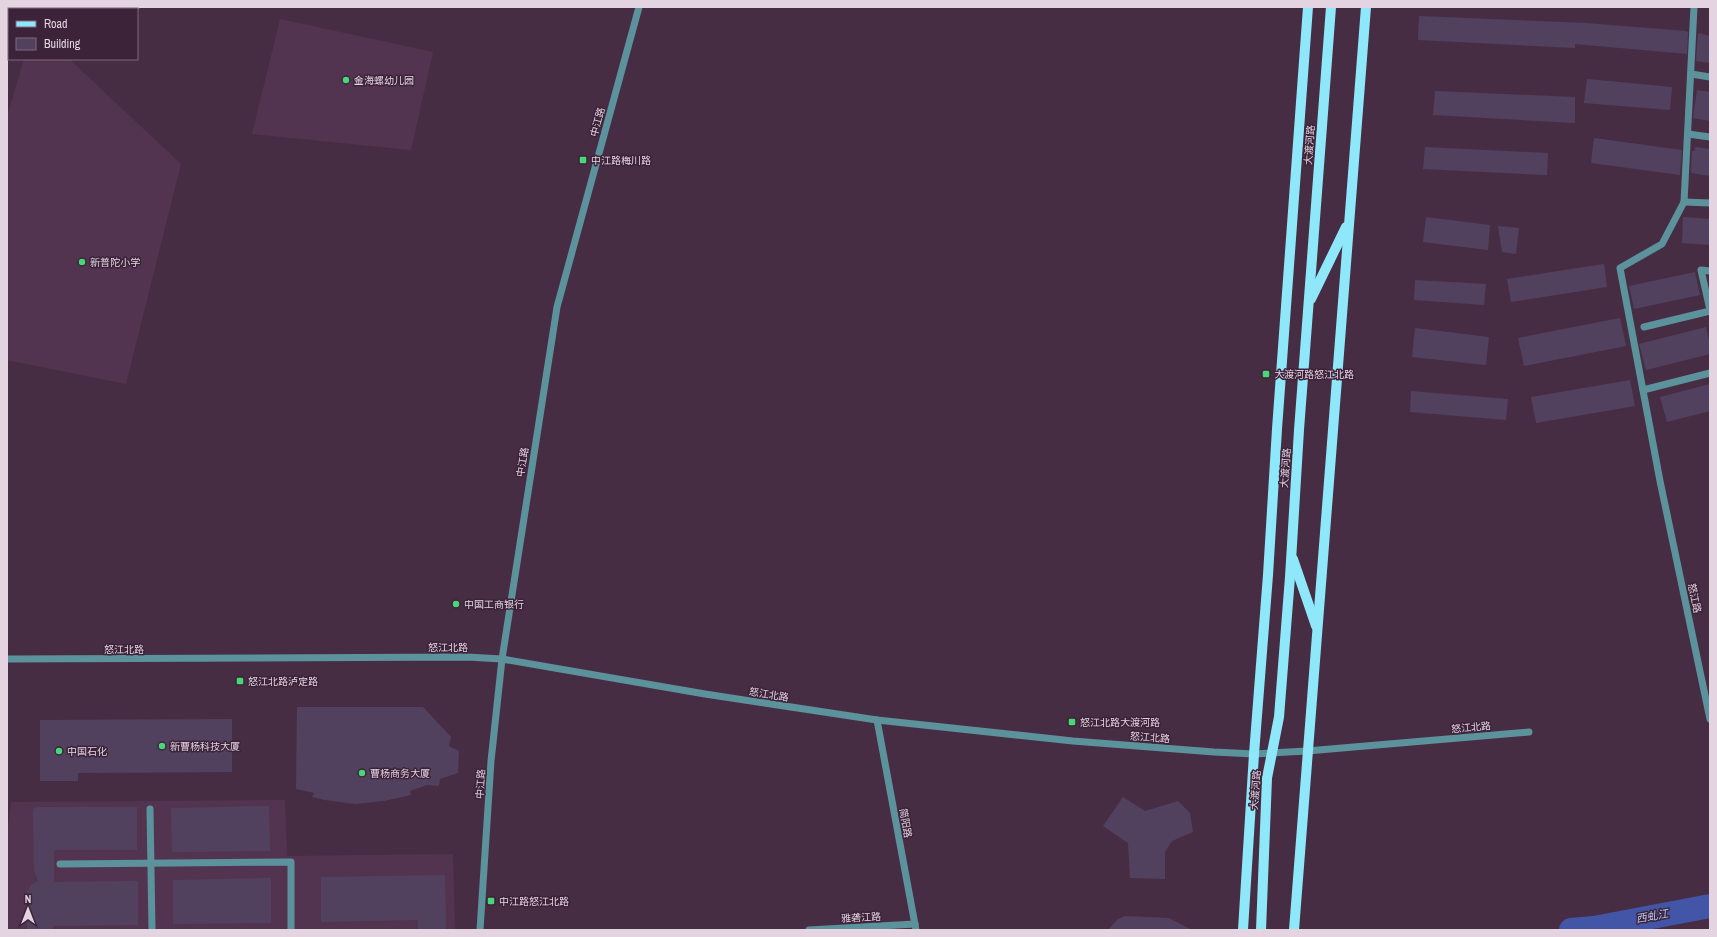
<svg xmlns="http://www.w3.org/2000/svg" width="1717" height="937" viewBox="0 0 1717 937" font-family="'Archivo Narrow','Noto Sans SC',sans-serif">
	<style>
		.built { fill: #533450 }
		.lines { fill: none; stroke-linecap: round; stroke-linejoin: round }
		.river { stroke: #4255a6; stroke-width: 24 }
		.building { fill: #52415e }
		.minor { stroke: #5c929c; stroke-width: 7 }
		.major { stroke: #8ee8f9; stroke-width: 10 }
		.poi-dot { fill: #48d778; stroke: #3c2339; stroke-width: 1.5 }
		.labels { text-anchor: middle; stroke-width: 3; stroke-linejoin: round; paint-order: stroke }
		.poi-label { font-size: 10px; fill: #e4d4e2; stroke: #3c2339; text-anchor: start }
		.street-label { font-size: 10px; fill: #e4d4e2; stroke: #3c2339 }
		.water-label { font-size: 11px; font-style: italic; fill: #b8c7f3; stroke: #3c2339 }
	</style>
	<rect width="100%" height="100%" fill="#472d44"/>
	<g class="built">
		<path d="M 280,19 L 433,52 L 411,150 L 252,134 Z"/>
		<path d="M 24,59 L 69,59 L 181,164 L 126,384 L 7,360 L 7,117 Z"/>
		<path d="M 285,800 L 287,856 L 453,854 L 455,930 L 7,930 L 7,835 L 11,802 Z"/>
	</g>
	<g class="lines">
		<path class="river" d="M 1571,930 L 1594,928 L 1710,906"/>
	</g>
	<g class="building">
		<path d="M 1419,16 L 1586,23 L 1686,31 L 1688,32 L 1687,54 L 1575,44 L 1575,48 L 1418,40 Z"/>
		<path d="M 1698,33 L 1710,36 L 1710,63 L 1696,61 Z"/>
		<path d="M 1587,79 L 1672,87 L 1670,110 L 1584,103 Z"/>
		<path d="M 1697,90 L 1710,92 L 1710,121 L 1693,118 Z"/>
		<path d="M 1435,91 L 1575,97 L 1575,123 L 1433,115 Z"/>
		<path d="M 1594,138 L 1682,150 L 1680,175 L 1591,163 Z"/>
		<path d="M 1425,147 L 1548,153 L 1547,175 L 1423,169 Z"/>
		<path d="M 1695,147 L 1710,149 L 1710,176 L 1691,173 L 1692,151 L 1695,151 Z"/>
		<path d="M 1426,217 L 1490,225 L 1488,250 L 1423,242 Z"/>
		<path d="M 1683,217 L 1710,219 L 1710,245 L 1682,243 Z"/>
		<path d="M 1498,226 L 1519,228 L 1516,254 L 1502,252 Z"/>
		<path d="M 1604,264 L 1607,287 L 1511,302 L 1507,279 Z"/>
		<path d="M 1695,272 L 1700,295 L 1634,309 L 1629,286 Z"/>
		<path d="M 1415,280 L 1486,284 L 1484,305 L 1414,300 Z"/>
		<path d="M 1620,318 L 1626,346 L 1524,366 L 1518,338 Z"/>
		<path d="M 1706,327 L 1710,344 L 1710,354 L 1646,370 L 1639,344 Z"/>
		<path d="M 1415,328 L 1489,337 L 1486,365 L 1412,357 Z"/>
		<path d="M 1630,380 L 1635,406 L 1536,423 L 1531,397 Z"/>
		<path d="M 1710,384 L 1710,411 L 1667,422 L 1660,397 Z"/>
		<path d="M 1411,391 L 1508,399 L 1506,420 L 1410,412 Z"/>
		<path d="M 297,707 L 423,707 L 451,737 L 449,746 L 459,751 L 458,773 L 440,779 L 439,786 L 427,785 L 410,791 L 411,795 L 384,801 L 355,804 L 325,800 L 312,797 L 314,793 L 296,789 Z"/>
		<path d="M 232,719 L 232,772 L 78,773 L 78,781 L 40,781 L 40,720 Z"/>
		<path d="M 1123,797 L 1145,811 L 1178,801 L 1190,813 L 1193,832 L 1172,841 L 1165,852 L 1165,879 L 1130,878 L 1128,843 L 1103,826 Z"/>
		<path d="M 269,806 L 270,851 L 172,852 L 171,808 Z"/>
		<path d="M 39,807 L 137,807 L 137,850 L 54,850 L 54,882 L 138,881 L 138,925 L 53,926 L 53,930 L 27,930 L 27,892 L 31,885 L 38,881 L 34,870 L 33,812 L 34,808 Z"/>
		<path d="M 445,875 L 446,930 L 418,930 L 418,920 L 321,922 L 321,877 Z"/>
		<path d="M 271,878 L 271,923 L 173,924 L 173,880 Z"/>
		<path d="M 1125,916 L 1169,918 L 1192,930 L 1108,930 L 1118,919 Z"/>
	</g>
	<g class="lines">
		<g class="minor">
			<path d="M 1694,7 L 1684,202 L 1662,244 L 1620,268 L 1660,481 L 1710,719"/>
			<path d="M 126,9 L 136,7"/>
			<path d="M 1691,74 L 1710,77"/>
			<path d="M 1688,134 L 1710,137"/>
			<path d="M 1684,202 L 1710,203"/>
			<path d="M 1710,271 L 1701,270 L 1710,310"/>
			<path d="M 1644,327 L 1710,311"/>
			<path d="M 1643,390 L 1710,373"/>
			<path d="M 7,659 L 467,657 L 502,659 L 705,694 L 877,720 L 1073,741 L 1214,752 L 1254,754 L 1307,751 L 1529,732"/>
			<path d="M 877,720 L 916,930"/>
			<path d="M 150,809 L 152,930"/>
			<path d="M 60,864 L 291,862 L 291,930"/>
			<path d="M 480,930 L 491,761 L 502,659 L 557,307 L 639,7"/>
			<path d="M 809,930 L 915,924"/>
		</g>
		<g class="major">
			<path d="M 1311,299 L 1346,227"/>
			<path d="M 1293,559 L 1316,626"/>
			<path d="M 1243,930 L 1254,754 L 1268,575 L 1277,429 L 1308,7"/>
			<path d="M 1261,930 L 1267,778 L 1279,717 L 1290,577 L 1299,430 L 1331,7"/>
			<path d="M 1294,930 L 1366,7"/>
		</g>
	</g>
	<g class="poi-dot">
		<circle cx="346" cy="80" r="4"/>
		<rect x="579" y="156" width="8" height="8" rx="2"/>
		<circle cx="82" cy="262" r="4"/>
		<rect x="1262" y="370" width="8" height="8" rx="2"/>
		<circle cx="456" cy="604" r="4"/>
		<rect x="236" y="677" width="8" height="8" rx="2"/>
		<rect x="1068" y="718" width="8" height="8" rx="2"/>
		<circle cx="162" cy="746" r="4"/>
		<circle cx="59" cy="751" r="4"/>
		<circle cx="362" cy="773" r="4"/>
		<rect x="487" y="897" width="8" height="8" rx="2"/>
	</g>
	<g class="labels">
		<g class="poi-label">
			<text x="354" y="84">金海螺幼儿园</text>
			<text x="591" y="164">中江路梅川路</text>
			<text x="90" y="266">新普陀小学</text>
			<text x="1274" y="378">大渡河路怒江北路</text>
			<text x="464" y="608">中国工商银行</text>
			<text x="248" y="685">怒江北路泸定路</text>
			<text x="1080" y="726">怒江北路大渡河路</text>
			<text x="170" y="750">新曹杨科技大厦</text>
			<text x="67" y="755">中国石化</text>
			<text x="370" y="777">曹杨商务大厦</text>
			<text x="499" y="905">中江路怒江北路</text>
		</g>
		<g class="street-label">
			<text transform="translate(597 122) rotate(-75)" y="4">中江路</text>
			<text transform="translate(1309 145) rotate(-86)" y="4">大渡河路</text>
			<text transform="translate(522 462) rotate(-81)" y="4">中江路</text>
			<text transform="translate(1285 468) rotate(-86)" y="4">大渡河路</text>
			<text transform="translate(1695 598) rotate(78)" y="4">怒江路</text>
			<text x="448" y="651">怒江北路</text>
			<text x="124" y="653">怒江北路</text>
			<text transform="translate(769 694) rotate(9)" y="4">怒江北路</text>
			<text transform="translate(1471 727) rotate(-5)" y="4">怒江北路</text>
			<text transform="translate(1150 737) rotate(4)" y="4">怒江北路</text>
			<text transform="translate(480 784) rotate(-86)" y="4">中江路</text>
			<text transform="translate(1255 790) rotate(-86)" y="4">大渡河路</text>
			<text transform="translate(906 823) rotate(80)" y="4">简阳路</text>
			<text transform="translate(861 917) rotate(-3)" y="4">雅砻江路</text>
		</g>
		<g class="water-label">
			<text transform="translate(1652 916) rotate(-10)" y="4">西虬江</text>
		</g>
	</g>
	<rect width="1717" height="937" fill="none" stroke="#e4d4e2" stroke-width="16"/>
	<rect x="8" y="8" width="130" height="52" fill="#3c2339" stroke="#7f6a7d"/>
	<rect x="16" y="21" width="20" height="6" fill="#8ee8f9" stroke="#7f6a7d"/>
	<text x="44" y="28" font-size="12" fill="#e4d4e2">Road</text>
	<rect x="16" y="38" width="20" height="12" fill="#52415e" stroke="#7f6a7d"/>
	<text x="44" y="48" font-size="12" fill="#e4d4e2">Building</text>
	<g transform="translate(28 909)" stroke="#3c2339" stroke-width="3" paint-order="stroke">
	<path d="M0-3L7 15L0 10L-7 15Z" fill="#e4d4e2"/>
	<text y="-6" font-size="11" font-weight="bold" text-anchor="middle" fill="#e4d4e2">N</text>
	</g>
</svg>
